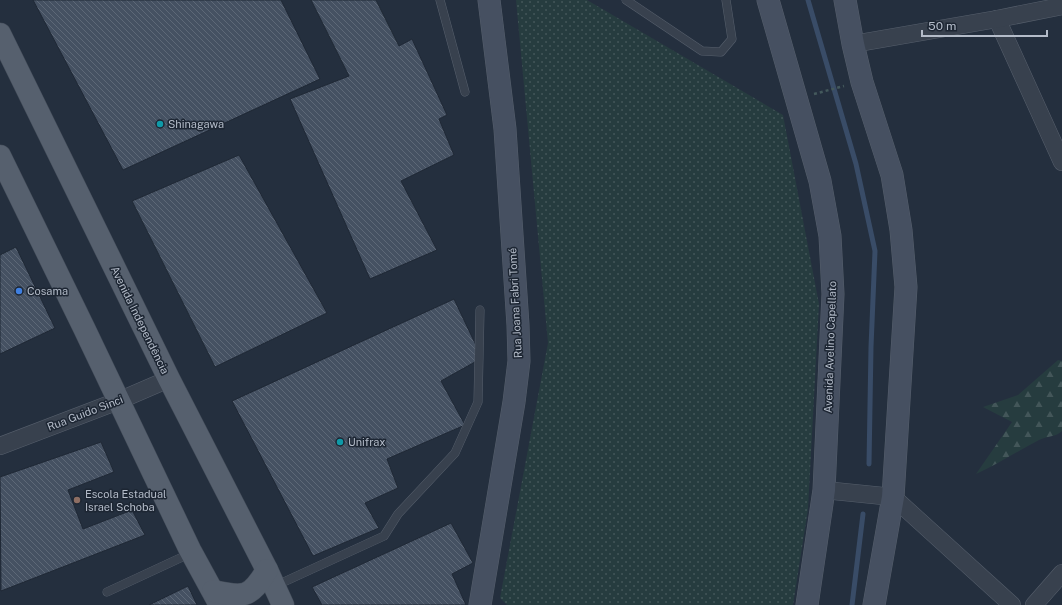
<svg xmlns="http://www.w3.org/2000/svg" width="1062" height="605" viewBox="0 0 1062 605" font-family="'Public Sans',sans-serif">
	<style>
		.grass { fill: url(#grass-dots) }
		.forest { fill: url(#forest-firs) }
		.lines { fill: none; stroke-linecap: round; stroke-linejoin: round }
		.stream { stroke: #394c67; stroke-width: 5 }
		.building { fill: url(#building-back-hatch); stroke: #1f2835 }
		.lane-casing { stroke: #565f6c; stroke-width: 9 }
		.street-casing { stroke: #565f6c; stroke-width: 18 }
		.secondary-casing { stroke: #565f6c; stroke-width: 23 }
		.primary-casing { stroke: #414a57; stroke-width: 23 }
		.path { stroke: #44595c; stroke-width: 2.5; stroke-dasharray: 3 3; stroke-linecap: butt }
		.lane { stroke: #38414e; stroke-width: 8 }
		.street { stroke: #38414e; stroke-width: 17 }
		.secondary { stroke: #465061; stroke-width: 22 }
		.primary { stroke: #56606e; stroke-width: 22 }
		.culture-dot { fill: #0f9aa8; stroke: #1d2633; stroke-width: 1.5 }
		.shop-dot { fill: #3f7fe0; stroke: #1d2633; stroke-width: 1.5 }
		.education-dot { fill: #8d6e63; stroke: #1d2633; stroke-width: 1.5 }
		.labels { text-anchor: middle; stroke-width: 3; stroke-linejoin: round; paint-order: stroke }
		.poi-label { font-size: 11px; fill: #b4bcc9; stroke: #1d2633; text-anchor: start }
		.street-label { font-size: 11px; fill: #b4bcc9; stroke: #1d2633 }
	</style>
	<defs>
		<pattern id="grass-dots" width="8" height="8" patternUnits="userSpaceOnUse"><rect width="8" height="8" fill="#263c3f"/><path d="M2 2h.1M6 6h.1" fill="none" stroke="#435659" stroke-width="1.8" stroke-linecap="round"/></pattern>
		<pattern id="forest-firs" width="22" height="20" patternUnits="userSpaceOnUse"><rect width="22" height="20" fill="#263c3f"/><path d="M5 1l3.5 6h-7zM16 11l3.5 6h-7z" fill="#435659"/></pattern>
		<pattern id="building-back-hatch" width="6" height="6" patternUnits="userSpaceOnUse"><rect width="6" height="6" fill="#455162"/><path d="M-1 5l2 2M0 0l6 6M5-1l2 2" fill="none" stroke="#5d6877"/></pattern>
	</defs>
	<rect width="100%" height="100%" fill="#242f3e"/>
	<path class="grass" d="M 516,0 L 587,0 L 783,115 L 819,304 L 808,509 L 793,605 L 507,605 L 500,598 L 548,343 Z"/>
	<path class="forest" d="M 1058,360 L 1062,361 L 1062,431 C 1056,437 1047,436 1039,440 C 1018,451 998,464 976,474 L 1012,422 L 983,407 L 1018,395 Z"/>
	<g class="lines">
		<g class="stream">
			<path d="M 808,0 L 856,164 L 875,251 L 871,347 L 869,464"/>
			<path d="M 852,605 L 863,514"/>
		</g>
	</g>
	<g class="building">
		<path d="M 33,0 L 281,0 L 320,79 L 123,170 Z"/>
		<path d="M 311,0 L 376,0 L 399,46 L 412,39 L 447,115 L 439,119 L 454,155 L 401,181 L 437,250 L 370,279 L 290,99 L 349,76 Z"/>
		<path d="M 239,155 L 327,313 L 215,367 L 132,201 Z"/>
		<path d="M 16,247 L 55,328 L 0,354 L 0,255 Z"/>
		<path d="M 454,299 L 482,358 L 441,381 L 465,425 L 387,459 L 398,488 L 365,503 L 379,528 L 313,556 L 232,401 Z"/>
		<path d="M 101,442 L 114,472 L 68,490 L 83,529 L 132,510 L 145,535 L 1,591 L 0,477 Z"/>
		<path d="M 451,523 L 473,563 L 452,574 L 466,605 L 322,605 L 312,587 Z"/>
		<path d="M 188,586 L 197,605 L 149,605 Z"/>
	</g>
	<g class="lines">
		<g class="lane-casing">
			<g id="lane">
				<path d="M 440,0 L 465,92"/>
				<path d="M 626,0 L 702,51 L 721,52 L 732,39 L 726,0"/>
				<path d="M 275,586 L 384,536 L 398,514 L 455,453 L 478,402 L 480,310"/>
				<path d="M 107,592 L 191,553"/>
			</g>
		</g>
		<g class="street-casing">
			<g id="street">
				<path d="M 997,19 L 1062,162"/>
				<path d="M 853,44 L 997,19 L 1062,6"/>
				<path d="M 0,446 L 118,401 L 169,379"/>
				<path d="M 824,490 L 893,497 L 1012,605"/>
				<path d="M 1034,605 L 1062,573"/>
			</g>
		</g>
		<g class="secondary-casing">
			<g id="secondary">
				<path d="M 768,0 L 820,181 L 830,236 L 833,294 L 824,490 L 807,605"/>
				<path d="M 845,0 L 853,44 L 862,82 L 892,175 L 901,230 L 906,287 L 893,497 L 874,605"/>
				<path d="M 480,605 L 514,402 L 519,361 L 518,325 L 505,129 L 489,0"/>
			</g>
		</g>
		<g class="primary-casing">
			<g id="primary">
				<path d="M 0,34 L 169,379 L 267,570 L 283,605"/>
				<path d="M 0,156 L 84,328 L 190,550 L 220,605"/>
				<path d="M 213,591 C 244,598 250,598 267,570"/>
			</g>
		</g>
		<path class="path" d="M 814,94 L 844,86"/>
		<use href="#lane" class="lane"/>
		<use href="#street" class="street"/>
		<use href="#secondary" class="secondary"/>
		<use href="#primary" class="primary"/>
	</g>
	<g class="culture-dot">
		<circle cx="160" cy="124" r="4"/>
		<circle cx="340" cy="442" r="4"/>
	</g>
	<circle class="shop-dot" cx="19" cy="291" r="4"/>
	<circle class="education-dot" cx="77" cy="500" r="4"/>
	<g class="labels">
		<g class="poi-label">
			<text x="168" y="128">Shinagawa</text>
			<text x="27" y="295">Cosama</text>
			<text x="348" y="446">Unifrax</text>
			<text x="85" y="498">Escola Estadual<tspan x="85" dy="13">Israel Schoba</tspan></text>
		</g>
		<g class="street-label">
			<text transform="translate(515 303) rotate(-93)" y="4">Rua Joana Fabri Tomé</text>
			<text transform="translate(140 320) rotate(64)" y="4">Avenida Independência</text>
			<text transform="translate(830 347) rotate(-88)" y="4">Avenida Avelino Capellato</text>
			<text transform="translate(85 413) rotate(-21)" y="4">Rua Guido Sinci</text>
		</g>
	</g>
	<path d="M922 30v6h125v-6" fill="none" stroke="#b4bcc9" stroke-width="2"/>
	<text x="928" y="30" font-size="12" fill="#b4bcc9" stroke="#1d2633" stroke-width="3" paint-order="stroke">50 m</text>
</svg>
